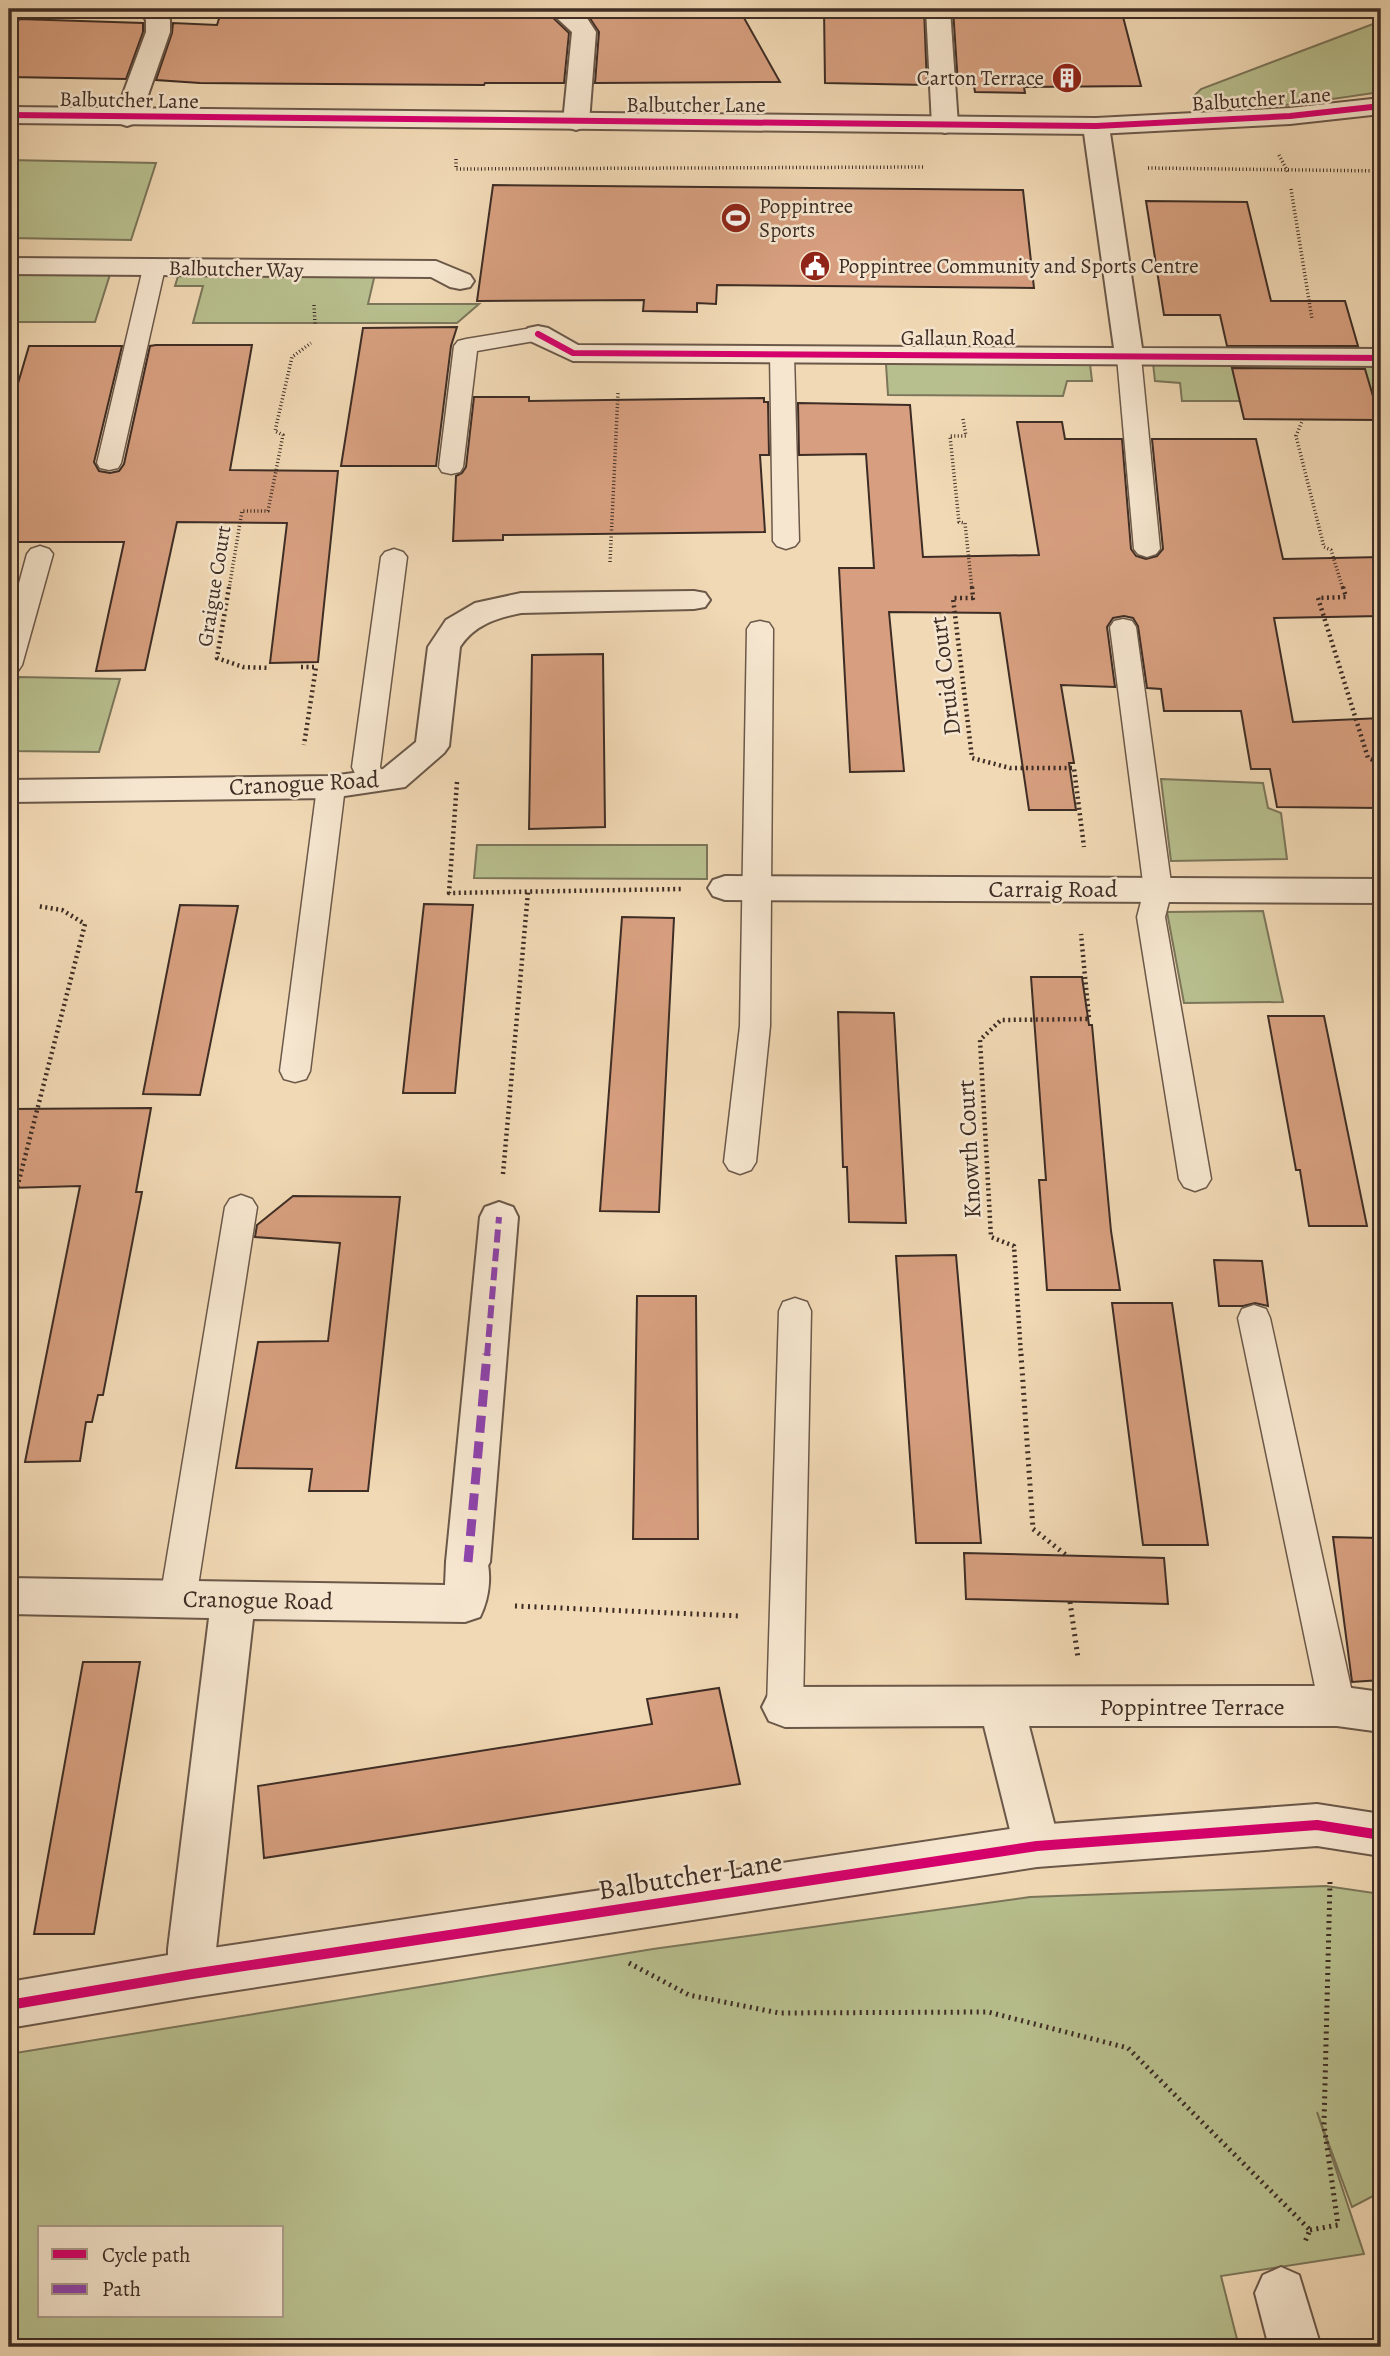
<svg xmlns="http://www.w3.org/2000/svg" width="1390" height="2356" viewBox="0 0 1390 2356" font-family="Alegreya,serif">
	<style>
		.green { fill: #b8bf8e; stroke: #7b765a; stroke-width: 2; fill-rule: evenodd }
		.building { fill: #d79f7f; stroke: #3e2d25; stroke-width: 2 }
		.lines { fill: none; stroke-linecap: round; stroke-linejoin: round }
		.service-casing { stroke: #6b5849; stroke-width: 3 }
		.pedestrian-casing { stroke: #6b5849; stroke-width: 4 }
		.minor-casing { stroke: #6b5849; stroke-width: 4 }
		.tertiary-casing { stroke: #6b5849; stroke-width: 4 }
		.path-far2 { stroke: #3e2d25; stroke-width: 3.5; stroke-dasharray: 1 2.5; stroke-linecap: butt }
		.path-far1 { stroke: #3e2d25; stroke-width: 4.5; stroke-dasharray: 2 3.5; stroke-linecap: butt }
		.path { stroke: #3e2d25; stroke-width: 5; stroke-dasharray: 2 4.5; stroke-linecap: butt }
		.service { fill: #f6e6cf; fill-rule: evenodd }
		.pedestrian { fill: #f6e6cf; fill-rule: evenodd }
		.minor { fill: #f6e6cf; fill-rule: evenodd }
		.tertiary { fill: #f6e6cf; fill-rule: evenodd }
		.quiet-far1 { stroke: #8e44ad; stroke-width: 6; stroke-dasharray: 13 6; stroke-linecap: butt }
		.quiet { stroke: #8e44ad; stroke-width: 9; stroke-dasharray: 17 9; stroke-linecap: butt }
		.cycleway-far1-casing { stroke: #f6e6cf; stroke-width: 10 }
		.cycleway-casing { stroke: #f6e6cf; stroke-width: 15 }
		.cycleway-far1 { stroke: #d6006c; stroke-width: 6 }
		.cycleway { stroke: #d6006c; stroke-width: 10 }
		.labels { text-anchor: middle; stroke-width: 5; stroke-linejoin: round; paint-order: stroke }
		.far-poi-label { font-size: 21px; fill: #3e2d25; stroke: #f6e6cf; text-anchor: start }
		.far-street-label { font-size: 21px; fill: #3e2d25; stroke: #f6e6cf }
		.street-label { font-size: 24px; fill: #3e2d25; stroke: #f6e6cf }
		.near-street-label { font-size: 28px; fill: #3e2d25; stroke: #f6e6cf }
	</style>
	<rect width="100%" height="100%" fill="#f1d9b5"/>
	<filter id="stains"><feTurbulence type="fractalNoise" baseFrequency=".00286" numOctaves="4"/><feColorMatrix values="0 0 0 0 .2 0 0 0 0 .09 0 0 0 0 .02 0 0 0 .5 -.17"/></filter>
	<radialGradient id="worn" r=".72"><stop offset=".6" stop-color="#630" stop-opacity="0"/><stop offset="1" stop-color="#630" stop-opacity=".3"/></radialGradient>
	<g class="green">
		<path d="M 1381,21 L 1381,92 L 1298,104 L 1199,110 L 1195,95 L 1201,89 Z"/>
		<path d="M 9,160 L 156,163 L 131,240 L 9,238 Z"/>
		<path d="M 9,267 L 112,268 L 95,322 L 9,322 Z"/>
		<path d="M 179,273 L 375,274 L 368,304 L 479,304 L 457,323 L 193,323 L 203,286 L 175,286 Z"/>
		<path d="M 1153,363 L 1381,366 L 1381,401 L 1182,401 L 1180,383 L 1155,381 Z"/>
		<path d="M 886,364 L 1090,364 L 1092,381 L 1067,381 L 1063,396 L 888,395 Z"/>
		<path d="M 19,677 L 120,679 L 99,752 L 9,751 L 9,710 Z"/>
		<path d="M 1161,779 L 1263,783 L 1268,808 L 1281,813 L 1287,859 L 1171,861 Z"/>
		<path d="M 477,845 L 707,845 L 707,879 L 474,878 Z"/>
		<path d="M 1263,911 L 1283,1002 L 1184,1003 L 1167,912 Z"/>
		<path d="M 1326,1886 L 1381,1894 L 1381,2192 L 1352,2207 L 1317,2112 L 1364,2254 L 1221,2276 L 1239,2347 L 9,2347 L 9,2054 L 653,1949 L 1030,1897 ZM 40,2228 L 282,2228 L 282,2316 L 40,2316 Z"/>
	</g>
	<g class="building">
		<path d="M 222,9 L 544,9 L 569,33 L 564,83 L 485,83 L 484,85 L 200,83 L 156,80 L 172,33 L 173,23 L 217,25 Z"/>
		<path d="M 580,9 L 739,9 L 780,82 L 595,83 L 599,32 L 587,14 Z"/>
		<path d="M 824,9 L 924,9 L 927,85 L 825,83 Z"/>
		<path d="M 953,9 L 1121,9 L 1141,86 L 1024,87 L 1025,93 L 975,92 L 974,86 L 958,85 Z"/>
		<path d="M 19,19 L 143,23 L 143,32 L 126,79 L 9,77 L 9,42 Z"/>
		<path d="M 493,185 L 1023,190 L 1034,288 L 717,285 L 716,304 L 697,303 L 697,312 L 643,311 L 644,300 L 477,301 Z"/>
		<path d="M 1146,201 L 1247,202 L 1271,301 L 1345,301 L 1358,346 L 1227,346 L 1220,315 L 1164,315 Z"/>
		<path d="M 457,327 L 451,346 L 436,466 L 341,466 L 363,328 Z"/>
		<path d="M 156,345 L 252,345 L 230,470 L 338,471 L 318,662 L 270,663 L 287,523 L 177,522 L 145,670 L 96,671 L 124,542 L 9,542 L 9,414 L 29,346 L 122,346 L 94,462 L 99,471 L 110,473 L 119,471 L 124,464 L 150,346 Z"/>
		<path d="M 1232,368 L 1365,369 L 1380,420 L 1244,419 Z"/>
		<path d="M 474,397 L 529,397 L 529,401 L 764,398 L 764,402 L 768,402 L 769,455 L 760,455 L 765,532 L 503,535 L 503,540 L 453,541 L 456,476 L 462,473 L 466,467 Z"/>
		<path d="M 798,403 L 910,405 L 923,557 L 1039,555 L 1017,422 L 1062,422 L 1065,439 L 1122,439 L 1131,549 L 1136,556 L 1146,559 L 1157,556 L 1163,549 L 1152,439 L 1256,439 L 1283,559 L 1381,557 L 1381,616 L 1274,618 L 1293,722 L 1381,718 L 1381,808 L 1277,807 L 1270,769 L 1251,769 L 1241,711 L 1164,711 L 1161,689 L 1147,688 L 1138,626 L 1133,618 L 1124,616 L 1113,618 L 1107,627 L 1115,687 L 1061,685 L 1074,763 L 1069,763 L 1076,810 L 1029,810 L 1000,613 L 889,612 L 904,771 L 850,772 L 839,568 L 874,568 L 866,454 L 799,455 Z"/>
		<path d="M 603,654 L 605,827 L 529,829 L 532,655 Z"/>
		<path d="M 424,904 L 473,905 L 455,1093 L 403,1093 Z"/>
		<path d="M 180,905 L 238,906 L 200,1095 L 143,1094 Z"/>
		<path d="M 622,917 L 674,918 L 659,1212 L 600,1211 Z"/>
		<path d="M 1031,977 L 1082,977 L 1089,1025 L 1092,1025 L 1111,1231 L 1120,1290 L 1047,1290 L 1039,1180 L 1046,1180 Z"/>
		<path d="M 838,1012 L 894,1013 L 906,1223 L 849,1222 L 847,1167 L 843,1167 Z"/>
		<path d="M 1268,1016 L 1324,1016 L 1367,1226 L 1309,1226 L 1300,1170 L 1296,1170 Z"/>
		<path d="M 151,1108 L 136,1192 L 142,1192 L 103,1395 L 98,1395 L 92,1422 L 86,1422 L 80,1461 L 25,1462 L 80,1186 L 9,1188 L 9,1109 Z"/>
		<path d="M 293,1196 L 400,1197 L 368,1491 L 309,1491 L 312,1469 L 236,1468 L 258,1342 L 328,1341 L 340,1243 L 255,1237 L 257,1225 Z"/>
		<path d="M 956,1255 L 981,1543 L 916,1543 L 896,1256 Z"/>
		<path d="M 1214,1260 L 1262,1261 L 1268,1306 L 1255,1303 L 1243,1306 L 1219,1306 Z"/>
		<path d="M 637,1296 L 696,1296 L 698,1539 L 633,1539 Z"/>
		<path d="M 1112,1303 L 1172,1303 L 1208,1545 L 1143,1545 Z"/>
		<path d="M 1333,1537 L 1381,1538 L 1381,1680 L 1352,1682 Z"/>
		<path d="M 964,1553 L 1164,1558 L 1168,1604 L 966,1599 Z"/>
		<path d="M 83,1662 L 140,1662 L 94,1934 L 34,1934 Z"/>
		<path d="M 719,1688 L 740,1784 L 264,1858 L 258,1786 L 652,1724 L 647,1699 Z"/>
	</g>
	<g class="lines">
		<g class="service-casing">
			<g id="service">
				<path d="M 154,261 L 162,263 L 165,268 L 121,463 L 118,468 L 109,470 L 100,468 L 97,463 L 143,268 L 146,263 Z"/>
				<path d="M 538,327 L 546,329 L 549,334 L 546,339 L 477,351 L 463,467 L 460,472 L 451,474 L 442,472 L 439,467 L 454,346 L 458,341 L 466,339 Z"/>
				<path d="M 782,347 L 790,349 L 794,354 L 799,541 L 795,546 L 786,549 L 777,546 L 773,541 L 770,354 L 774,349 Z"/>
				<path d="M 1129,350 L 1137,352 L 1141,357 L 1160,549 L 1156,554 L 1147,557 L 1138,554 L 1134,549 L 1117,357 L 1121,352 Z"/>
				<path d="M 40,546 L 49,549 L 53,554 L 22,665 L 18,671 L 9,673 L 9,620 L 27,554 L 31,549 Z"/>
				<path d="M 394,549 L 403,552 L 407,557 L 380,767 L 385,780 L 381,786 L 371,789 L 361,786 L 352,767 L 381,557 L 385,552 Z"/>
				<path d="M 1123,619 L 1132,621 L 1136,627 L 1172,890 L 1165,917 L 1211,1179 L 1206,1187 L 1195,1191 L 1184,1187 L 1179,1179 L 1137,917 L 1144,890 L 1110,627 L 1114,621 Z"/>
				<path d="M 760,621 L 769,623 L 773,629 L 770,1026 L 756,1162 L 751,1170 L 740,1174 L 729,1170 L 724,1162 L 740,1026 L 747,629 L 751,623 Z"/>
				<path d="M 331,778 L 341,781 L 345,787 L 310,1071 L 306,1079 L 295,1082 L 284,1079 L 280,1071 L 317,787 L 321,781 Z"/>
				<path d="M 241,1195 L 252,1199 L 257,1207 L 196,1599 L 191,1610 L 178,1614 L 165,1610 L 160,1599 L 225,1207 L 230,1199 Z"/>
				<path d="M 795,1298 L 807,1302 L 811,1311 L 803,1707 L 798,1718 L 785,1723 L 772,1718 L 767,1707 L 779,1311 L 783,1302 Z"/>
				<path d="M 1254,1305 L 1266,1309 L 1270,1318 L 1355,1706 L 1350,1717 L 1337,1722 L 1324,1717 L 1319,1706 L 1238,1318 L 1242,1309 Z"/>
			</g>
		</g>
		<g class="pedestrian-casing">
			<path id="pedestrian" d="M 499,1202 L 513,1207 L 518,1217 L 490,1562 L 483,1575 L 468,1580 L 453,1575 L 446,1562 L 480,1217 L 485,1207 Z"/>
		</g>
		<g class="minor-casing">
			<g id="minor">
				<path d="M 138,9 L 162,9 L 170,20 L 170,32 L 140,118 L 136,123 L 127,126 L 118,123 L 114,118 L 146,32 L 146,20 Z"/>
				<path d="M 547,9 L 575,9 L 585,15 L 596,32 L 589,122 L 585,127 L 576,130 L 567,127 L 563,122 L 572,32 Z"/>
				<path d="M 926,9 L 950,9 L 958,125 L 954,130 L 945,133 L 936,130 L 932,125 Z"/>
				<path d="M 1096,118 L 1105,121 L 1109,126 L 1142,348 L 1381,349 L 1381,366 L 573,361 L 528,340 L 524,334 L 528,328 L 538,326 L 548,328 L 578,345 L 1114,348 L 1083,126 L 1087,121 Z"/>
				<path d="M 9,258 L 436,261 L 470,275 L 474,281 L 470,287 L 460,289 L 450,287 L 431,277 L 9,274 Z"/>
				<path d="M 694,591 L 705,593 L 710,600 L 705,607 L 694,609 L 521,613 C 496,618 474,625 460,647 L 449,746 L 444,753 L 405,787 L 331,798 L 9,802 L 9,780 L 331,776 L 383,769 L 416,742 L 428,647 L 446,620 L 475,603 L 521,593 Z"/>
				<path d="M 725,876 L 1381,879 L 1381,903 L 725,900 L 713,896 L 708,888 L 713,880 Z"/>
				<path d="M 468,1544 L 483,1549 C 493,1569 490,1597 480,1617 L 465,1622 L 253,1619 L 216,1949 L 216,1974 L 209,1990 L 192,1997 L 175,1990 L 168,1974 L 168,1949 L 209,1618 L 9,1614 L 9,1578 L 445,1585 L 446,1562 L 453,1549 Z"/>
				<path d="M 1337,1686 L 1381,1692 L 1381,1732 L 1337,1726 L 1029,1726 L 1060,1846 L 1054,1861 L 1037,1867 L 1020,1861 L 1014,1846 L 984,1726 L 785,1727 L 769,1721 L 762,1707 L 769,1693 L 785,1687 Z"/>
				<path d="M 1281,2267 L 1299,2275 L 1321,2347 L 1269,2347 L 1255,2293 L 1263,2275 Z"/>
			</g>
		</g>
		<g class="tertiary-casing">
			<g id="tertiary">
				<path d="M 1381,98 L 1381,114 L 1290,124 L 1096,134 L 9,123 L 9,107 L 1096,118 L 1290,108 Z"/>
				<path d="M 1317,1804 L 1381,1814 L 1381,1856 L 1317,1846 L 1037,1867 L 192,1997 L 9,2028 L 9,1982 L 192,1951 L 1037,1825 Z"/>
			</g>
		</g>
		<g class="path-far2">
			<path d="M 1279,155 L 1288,172"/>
			<path d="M 456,159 L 456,169 L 923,167"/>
			<path d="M 1148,168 L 1381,171"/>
			<path d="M 1291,189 L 1312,319"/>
			<path d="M 314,305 L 315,324"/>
			<path d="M 963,419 L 966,436 L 950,436 L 959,522 L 965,523 L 972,589"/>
			<path d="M 1303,419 L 1296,436 L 1324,547 L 1331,550 L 1343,589"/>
			<path d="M 610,562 L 618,393"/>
			<path d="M 229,589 L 242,511 L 268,511 L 283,435 L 275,431 L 292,357 L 311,343"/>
		</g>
		<g class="path-far1">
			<path d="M 229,587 L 217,658 L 243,667 L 270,668"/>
			<path d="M 972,587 L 973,598 L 953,598 L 972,758 L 1010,768 L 1074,768 L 1084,847"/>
			<path d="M 1343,587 L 1346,597 L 1318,598 L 1368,758 L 1381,763"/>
			<path d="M 301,667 L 316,667 L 304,745"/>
			<path d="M 457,782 L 449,893 L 682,889"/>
			<path d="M 503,1174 L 528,892"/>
			<path d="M 9,1219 L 85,924 L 62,910 L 37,906"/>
			<path d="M 1021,1356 L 1014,1246 L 991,1237 L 980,1040 L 1001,1020 L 1089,1019 L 1081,934"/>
		</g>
		<g class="path">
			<path d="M 1021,1354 L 1033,1529 L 1066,1555"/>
			<path d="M 1070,1602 L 1078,1658"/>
			<path d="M 515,1606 L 740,1616"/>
			<path d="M 629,1963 L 689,1995 L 779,2013 L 988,2012 L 1128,2048 L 1310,2230 L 1304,2244"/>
			<path d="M 1310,2230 L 1338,2225 L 1324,2125 L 1330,1882"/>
		</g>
		<use href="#service" class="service"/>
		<use href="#pedestrian" class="pedestrian"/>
		<use href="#minor" class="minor"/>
		<use href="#tertiary" class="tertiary"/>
		<path class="quiet-far1" d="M 487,1356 L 499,1217"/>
		<path class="quiet" d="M 468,1562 L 487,1354"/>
		<g class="cycleway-far1-casing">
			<g id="cycleway-far1">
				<path d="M 9,115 L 1096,126 L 1290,116 L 1381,106"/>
				<path d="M 538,334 L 573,353 L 1381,358"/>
			</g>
		</g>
		<g class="cycleway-casing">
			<path id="cycleway" d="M 9,2005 L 192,1974 L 1037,1846 L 1317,1825 L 1381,1835"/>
		</g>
		<use href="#cycleway-far1" class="cycleway-far1"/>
		<use href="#cycleway" class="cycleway"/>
	</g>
	<defs>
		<g id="building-disc" transform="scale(1.575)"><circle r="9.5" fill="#8f2418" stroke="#f6e6cf"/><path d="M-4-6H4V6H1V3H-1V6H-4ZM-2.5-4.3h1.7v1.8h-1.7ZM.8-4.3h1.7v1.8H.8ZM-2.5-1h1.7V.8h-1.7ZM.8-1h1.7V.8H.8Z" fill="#fff"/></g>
		<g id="stadium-disc" transform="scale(1.575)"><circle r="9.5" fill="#8f2418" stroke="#f6e6cf"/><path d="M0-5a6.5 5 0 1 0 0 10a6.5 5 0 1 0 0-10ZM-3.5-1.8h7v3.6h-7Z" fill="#fff"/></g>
		<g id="civic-disc" transform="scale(1.575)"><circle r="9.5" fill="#8f2418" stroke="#f6e6cf"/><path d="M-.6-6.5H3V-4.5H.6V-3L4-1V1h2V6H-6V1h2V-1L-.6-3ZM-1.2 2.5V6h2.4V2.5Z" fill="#fff"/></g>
	</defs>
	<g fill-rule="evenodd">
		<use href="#building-disc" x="1067" y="78"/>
		<use href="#stadium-disc" x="736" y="218"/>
		<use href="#civic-disc" x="815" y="266"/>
	</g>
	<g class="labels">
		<g class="far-poi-label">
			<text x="1044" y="85" text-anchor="end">Carton Terrace</text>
			<text x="759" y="213">Poppintree<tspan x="759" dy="24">Sports</tspan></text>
			<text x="838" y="273">Poppintree Community and Sports Centre</text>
		</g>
		<g class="far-street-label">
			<text transform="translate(1261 99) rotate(-4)" y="7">Balbutcher Lane</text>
			<text transform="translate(129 100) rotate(1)" y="7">Balbutcher Lane</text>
			<text x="696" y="112">Balbutcher Lane</text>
			<text transform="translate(236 269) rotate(1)" y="7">Balbutcher Way</text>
			<text x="958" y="345">Gallaun Road</text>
			<text transform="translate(214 586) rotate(-81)" y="7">Graigue Court</text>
		</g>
		<g class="street-label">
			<text transform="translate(945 676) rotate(-97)" y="8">Druid Court</text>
			<text transform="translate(304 783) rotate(-3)" y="8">Cranogue Road</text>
			<text x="1053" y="897">Carraig Road</text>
			<text transform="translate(969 1149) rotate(-93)" y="8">Knowth Court</text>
			<text transform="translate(258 1600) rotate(1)" y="8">Cranogue Road</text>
			<text x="1192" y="1715">Poppintree Terrace</text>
		</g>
		<g class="near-street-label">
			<text transform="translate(690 1875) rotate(-9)" y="10">Balbutcher Lane</text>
		</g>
	</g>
	<rect width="1390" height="2356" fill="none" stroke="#f1d9b5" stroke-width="35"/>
	<rect x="10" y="10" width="1369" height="2335" fill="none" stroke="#3e2d25" stroke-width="3.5"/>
	<rect x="18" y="18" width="1355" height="2321" fill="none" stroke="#3e2d25" stroke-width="2"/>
	<rect x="38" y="2226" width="245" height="91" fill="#f6e6cf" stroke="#ac9c8b" stroke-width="2"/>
	<rect x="52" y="2249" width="35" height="10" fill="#d6006c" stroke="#ac9c8b" stroke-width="2"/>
	<text x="102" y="2262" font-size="21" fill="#3e2d25">Cycle path</text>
	<rect x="52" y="2284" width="35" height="10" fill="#8e44ad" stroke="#ac9c8b" stroke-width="2"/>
	<text x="102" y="2296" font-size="21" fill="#3e2d25">Path</text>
	<rect width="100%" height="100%" filter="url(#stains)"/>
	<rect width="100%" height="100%" fill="url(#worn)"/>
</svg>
